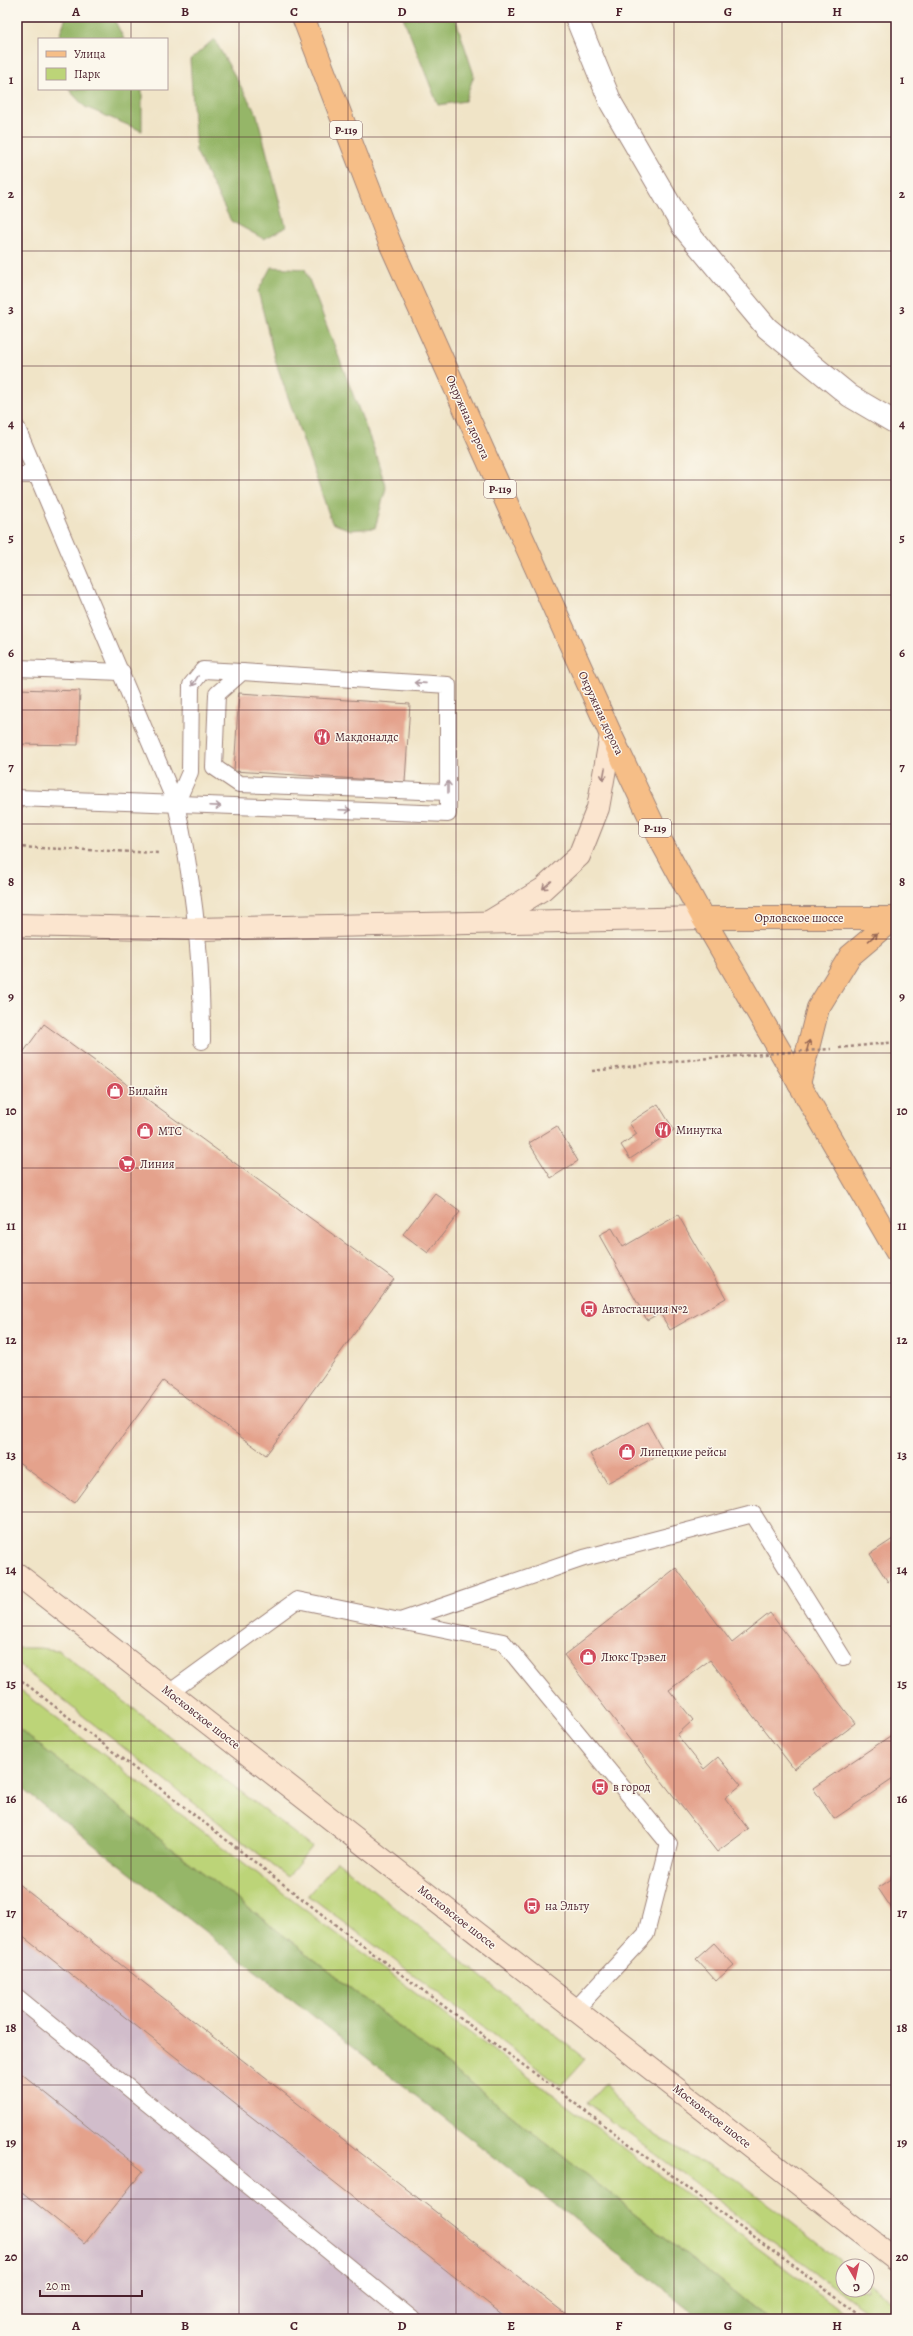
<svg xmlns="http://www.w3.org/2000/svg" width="913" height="2336" viewBox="0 0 913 2336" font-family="Alegreya,serif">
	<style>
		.industrial { fill: #d1bdcb }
		.green { fill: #bcd478; stroke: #837a52 }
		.forest { fill: #95b668; stroke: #706a4a }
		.building { fill: #e4a28c }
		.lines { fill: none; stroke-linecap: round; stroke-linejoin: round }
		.lane-casing { stroke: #9d8279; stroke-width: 18 }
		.street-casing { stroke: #9d8279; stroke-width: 24 }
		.secondary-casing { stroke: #9d8279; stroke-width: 24 }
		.primary-casing { stroke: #9d8279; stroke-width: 24 }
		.highway-casing { stroke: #9d8279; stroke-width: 24 }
		.path { stroke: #9d8279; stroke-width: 2.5; stroke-dasharray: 3 3; stroke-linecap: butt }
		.lane { stroke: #fff; stroke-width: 16 }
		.street { stroke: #fff; stroke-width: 22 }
		.secondary { stroke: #fbe5cf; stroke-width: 22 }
		.primary { stroke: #f6be87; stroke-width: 22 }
		.highway { stroke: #f6be87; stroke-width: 22 }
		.path-bridge { stroke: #9d8279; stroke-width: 2.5; stroke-dasharray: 3 3; stroke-linecap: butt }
		.oneway { stroke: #ae9aa0 }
		.oneway2 { stroke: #a2827d }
		.oneway3 { stroke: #976754 }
		.grid { fill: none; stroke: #4a1f2b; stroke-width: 1; stroke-opacity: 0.55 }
		.labels { text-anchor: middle; stroke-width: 3; stroke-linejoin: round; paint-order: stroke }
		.shield { fill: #fbf7ec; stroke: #7f6065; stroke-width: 1 }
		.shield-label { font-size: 11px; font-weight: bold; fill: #4a1f2b }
		.street-label { font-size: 12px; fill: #4a1f2b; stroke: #fbf7ec }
		.poi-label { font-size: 12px; fill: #4a1f2b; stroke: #fbf7ec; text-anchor: start }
		.neatline { fill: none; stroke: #4a1f2b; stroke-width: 1.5 }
		.grid-label { font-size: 13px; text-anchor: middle; font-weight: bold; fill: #4a1f2b }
	</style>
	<rect width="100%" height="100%" fill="#fbf7ec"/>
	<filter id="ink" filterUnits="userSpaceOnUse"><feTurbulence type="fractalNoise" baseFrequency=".025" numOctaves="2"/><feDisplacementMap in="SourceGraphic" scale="8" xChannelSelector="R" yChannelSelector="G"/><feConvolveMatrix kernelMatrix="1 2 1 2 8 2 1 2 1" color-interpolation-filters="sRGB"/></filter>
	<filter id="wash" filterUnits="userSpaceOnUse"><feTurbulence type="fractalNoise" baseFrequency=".012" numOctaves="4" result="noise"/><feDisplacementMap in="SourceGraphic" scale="16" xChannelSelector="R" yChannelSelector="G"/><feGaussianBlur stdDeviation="0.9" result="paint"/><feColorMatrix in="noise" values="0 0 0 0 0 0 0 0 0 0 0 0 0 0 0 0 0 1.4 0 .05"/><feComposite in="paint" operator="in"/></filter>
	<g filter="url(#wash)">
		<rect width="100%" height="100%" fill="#f0e4c7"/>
		<path class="industrial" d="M 17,1883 L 572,2319 L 17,2319 Z"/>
		<g class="green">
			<path d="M 17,1648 L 39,1648 L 58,1650 L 312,1847 L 288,1877 L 17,1664 Z"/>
			<path d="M 17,1688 L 305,1910 L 853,2319 L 768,2319 L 301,1949 L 17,1728 Z"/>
			<path d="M 337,1861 L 585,2059 L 561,2086 L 308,1895 Z"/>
			<path d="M 605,2083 L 624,2109 L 650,2132 L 693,2157 L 736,2179 L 847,2266 L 843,2266 L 843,2290 L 867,2290 L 867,2282 L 896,2305 L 896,2319 L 877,2319 L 587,2103 Z"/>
		</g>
		<g class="forest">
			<path d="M 66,17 L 113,17 L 124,39 L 58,39 Z"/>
			<path d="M 403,17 L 455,17 L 474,75 L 465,101 L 438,105 Z"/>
			<path d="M 214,39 L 257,115 L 286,227 L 264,239 L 231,221 L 196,151 L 190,60 Z"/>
			<path d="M 68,89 L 142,89 L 142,131 L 85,107 Z"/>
			<path d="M 271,267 L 305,269 L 374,449 L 386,488 L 375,528 L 351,530 L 332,523 L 275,360 L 258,291 Z"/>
			<path d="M 17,1728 L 301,1949 L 768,2319 L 702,2319 L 17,1785 Z"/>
		</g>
		<g id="blocks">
			<g class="building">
				<path d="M 17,689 L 80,691 L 78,745 L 17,744 Z"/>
				<path d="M 239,693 L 410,704 L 405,782 L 234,771 Z"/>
				<path d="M 44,1024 L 394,1279 L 266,1455 L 163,1381 L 74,1503 L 17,1462 L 17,1061 Z"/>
				<path d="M 658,1104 L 674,1130 L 630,1159 L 621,1145 L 637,1134 L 629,1123 Z"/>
				<path d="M 557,1126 L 578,1161 L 551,1178 L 529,1143 Z"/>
				<path d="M 435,1193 L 460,1212 L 428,1253 L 403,1234 Z"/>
				<path d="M 678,1215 L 726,1298 L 670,1330 L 660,1313 L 647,1320 L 599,1235 L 612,1228 L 623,1247 Z"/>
				<path d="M 647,1422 L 664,1452 L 607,1483 L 590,1454 Z"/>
				<path d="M 896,1537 L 896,1576 L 888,1582 L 870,1554 Z"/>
				<path d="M 676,1568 L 732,1643 L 770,1613 L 855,1723 L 794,1769 L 710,1660 L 669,1690 L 693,1720 L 677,1735 L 704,1769 L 718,1757 L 741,1785 L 725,1798 L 748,1829 L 717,1852 L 564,1655 Z"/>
				<path d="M 896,1732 L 896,1777 L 834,1819 L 813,1788 Z"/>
				<path d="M 896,1876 L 896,1915 L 878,1888 Z"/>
				<path d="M 17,1883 L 572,2319 L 508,2319 L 17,1932 Z"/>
				<path d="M 714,1943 L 734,1965 L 716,1981 L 696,1959 Z"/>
				<path d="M 17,2070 L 143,2171 L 85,2243 L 17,2188 Z"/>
			</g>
		</g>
	</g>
	<g filter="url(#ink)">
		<use href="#blocks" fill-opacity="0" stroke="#9d8279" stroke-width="1"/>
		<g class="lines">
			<g class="lane-casing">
				<g id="lane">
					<path d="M 17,428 L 176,804 C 194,882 202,962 202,1041"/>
					<path d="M 17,475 L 37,475"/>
					<path d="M 17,668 L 122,672"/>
					<path d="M 17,798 L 448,814 L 448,685 L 242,672 L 217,694 L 214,767 L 239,784 L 448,792"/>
					<path d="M 176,804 L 190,772 L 191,685 L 203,670 L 242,672"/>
					<path d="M 400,1621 L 584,1558 L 753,1514 L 843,1658"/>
					<path d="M 169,1693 L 297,1600 L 503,1642 L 669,1844 L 646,1934 L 575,2010"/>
					<path d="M 17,1997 L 412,2319"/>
				</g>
			</g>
			<g class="street-casing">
				<path id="street" d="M 576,17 L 611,103 L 683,227 L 767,328 L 850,396 L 896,423"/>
			</g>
			<g class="secondary-casing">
				<g id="secondary">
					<path d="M 489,922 L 543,889 L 579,856 L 598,808 L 611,735"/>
					<path d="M 17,925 L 197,929 L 703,918"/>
					<path d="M 17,1574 L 896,2260"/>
				</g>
			</g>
			<g class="primary-casing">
				<g id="primary">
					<path d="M 703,918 L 896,1251"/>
					<path d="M 799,1084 L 818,1008 L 850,956 L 895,918"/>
				</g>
			</g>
			<g class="highway-casing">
				<path id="highway" d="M 303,17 L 390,243 L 611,735 L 661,841 L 703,918 L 896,918"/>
			</g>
			<g class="path">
				<path d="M 17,847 L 160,853"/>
				<path d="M 839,1048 L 896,1042"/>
				<path d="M 592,1071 L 698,1059"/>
				<path d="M 17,1677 L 355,1940 L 865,2319"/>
			</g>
			<use href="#lane" class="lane"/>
			<use href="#street" class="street"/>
			<use href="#secondary" class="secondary"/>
			<use href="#primary" class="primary"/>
			<use href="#highway" class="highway"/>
			<path class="path-bridge" d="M 698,1059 L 831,1049"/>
		</g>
		<defs><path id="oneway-shaft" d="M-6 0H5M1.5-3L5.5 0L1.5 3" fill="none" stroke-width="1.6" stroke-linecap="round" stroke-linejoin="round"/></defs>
		<g class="oneway">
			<use href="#oneway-shaft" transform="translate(195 681) rotate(122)"/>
			<use href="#oneway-shaft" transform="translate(420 683) rotate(-176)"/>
			<use href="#oneway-shaft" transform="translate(448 787) rotate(-90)"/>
			<use href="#oneway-shaft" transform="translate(215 806) rotate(2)"/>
			<use href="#oneway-shaft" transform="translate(345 810) rotate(2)"/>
		</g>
		<g class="oneway2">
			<use href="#oneway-shaft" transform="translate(604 774) rotate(100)"/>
			<use href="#oneway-shaft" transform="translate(547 885) rotate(139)"/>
		</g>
		<g class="oneway3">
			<use href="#oneway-shaft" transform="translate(873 937) rotate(-41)"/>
			<use href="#oneway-shaft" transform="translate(808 1046) rotate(-76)"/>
		</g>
	</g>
	<path class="grid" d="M 131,17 L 131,39M 239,17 L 239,2319M 348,17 L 348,2319M 456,17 L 456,2319M 565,17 L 565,2319M 674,17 L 674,2319M 782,17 L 782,2319M 131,89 L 131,2319M 17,137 L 896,137M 17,251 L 896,251M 17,366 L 896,366M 17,480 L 896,480M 17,595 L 896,595M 17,710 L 896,710M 17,824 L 896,824M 17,939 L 896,939M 17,1053 L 896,1053M 17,1168 L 896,1168M 17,1283 L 896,1283M 17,1397 L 896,1397M 17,1512 L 896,1512M 17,1626 L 896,1626M 17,1741 L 896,1741M 17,1856 L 896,1856M 17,1970 L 896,1970M 17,2085 L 896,2085M 17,2199 L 896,2199"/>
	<defs>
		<g id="restaurant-disc" transform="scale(0.9)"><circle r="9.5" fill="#d1495b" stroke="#fbf7ec"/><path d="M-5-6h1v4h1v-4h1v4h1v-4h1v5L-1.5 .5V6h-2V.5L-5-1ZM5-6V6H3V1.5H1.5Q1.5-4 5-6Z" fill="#fff"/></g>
		<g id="shop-disc" transform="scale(0.9)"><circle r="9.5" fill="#d1495b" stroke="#fbf7ec"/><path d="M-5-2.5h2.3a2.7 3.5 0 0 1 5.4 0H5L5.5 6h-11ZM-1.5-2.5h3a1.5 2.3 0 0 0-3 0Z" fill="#fff"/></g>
		<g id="supermarket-disc" transform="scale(0.9)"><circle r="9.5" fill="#d1495b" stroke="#fbf7ec"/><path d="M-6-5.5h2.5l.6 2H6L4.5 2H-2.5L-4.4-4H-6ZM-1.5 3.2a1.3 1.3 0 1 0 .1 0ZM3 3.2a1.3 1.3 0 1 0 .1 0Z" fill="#fff"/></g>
		<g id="bus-disc" transform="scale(0.9)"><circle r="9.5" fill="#d1495b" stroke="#fbf7ec"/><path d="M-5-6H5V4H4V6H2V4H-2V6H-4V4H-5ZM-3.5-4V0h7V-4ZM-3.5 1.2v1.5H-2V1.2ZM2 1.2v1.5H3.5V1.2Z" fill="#fff"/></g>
	</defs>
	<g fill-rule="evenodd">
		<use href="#restaurant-disc" x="322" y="737"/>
		<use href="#shop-disc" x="115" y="1091"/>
		<use href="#restaurant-disc" x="663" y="1130"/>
		<use href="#shop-disc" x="145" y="1131"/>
		<use href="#supermarket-disc" x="127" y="1164"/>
		<use href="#bus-disc" x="589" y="1309"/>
		<use href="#shop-disc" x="627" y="1452"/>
		<use href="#shop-disc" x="588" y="1657"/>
		<use href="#bus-disc" x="600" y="1787"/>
		<use href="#bus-disc" x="532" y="1906"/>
	</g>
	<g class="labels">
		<g class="shield">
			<rect x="330" y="121" width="32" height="18" rx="3"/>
			<rect x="484" y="480" width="32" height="18" rx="3"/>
			<rect x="639" y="819" width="32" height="18" rx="3"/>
		</g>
		<g class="shield-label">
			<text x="346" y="134">Р-119</text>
			<text x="500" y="493">Р-119</text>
			<text x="655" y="832">Р-119</text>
		</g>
		<g class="street-label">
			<text transform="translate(468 417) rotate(66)" y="4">Окружная дорога</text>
			<text transform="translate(601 713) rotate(65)" y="4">Окружная дорога</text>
			<text x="799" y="922">Орловское шоссе</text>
			<text transform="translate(201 1717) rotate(38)" y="4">Московское шоссе</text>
			<text transform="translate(457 1917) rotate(38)" y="4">Московское шоссе</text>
			<text transform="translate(712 2116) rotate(38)" y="4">Московское шоссе</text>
		</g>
		<g class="poi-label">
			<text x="335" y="741">Макдоналдс</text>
			<text x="128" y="1095">Билайн</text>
			<text x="676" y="1134">Минутка</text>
			<text x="158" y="1135">МТС</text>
			<text x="140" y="1168">Линия</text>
			<text x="602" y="1313">Автостанция №2</text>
			<text x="640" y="1456">Липецкие рейсы</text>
			<text x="601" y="1661">Люкс Трэвел</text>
			<text x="613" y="1791">в город</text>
			<text x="545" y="1910">на Эльту</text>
		</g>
	</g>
	<rect width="913" height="2336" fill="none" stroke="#fbf7ec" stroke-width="44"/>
	<rect x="38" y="38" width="130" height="52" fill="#fbf7ec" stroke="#b4a19f"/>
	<rect x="46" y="51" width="20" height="6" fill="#f6be87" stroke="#b4a19f"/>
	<text x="74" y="58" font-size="12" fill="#4a1f2b">Улица</text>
	<rect x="46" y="68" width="20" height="12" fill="#bcd478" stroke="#b4a19f"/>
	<text x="74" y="78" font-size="12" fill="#4a1f2b">Парк</text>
	<g transform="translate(855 2278) rotate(171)"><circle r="19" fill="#fbf7ec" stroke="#b4a19f"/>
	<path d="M0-3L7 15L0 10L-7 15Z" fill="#d1495b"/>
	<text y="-6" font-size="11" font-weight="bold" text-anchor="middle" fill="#4a1f2b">С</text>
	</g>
	<path d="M40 2290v6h102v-6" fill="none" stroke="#4a1f2b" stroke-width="2"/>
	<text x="46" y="2290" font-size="12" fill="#4a1f2b" stroke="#fbf7ec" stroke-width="3" paint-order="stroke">20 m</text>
	<rect x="22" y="22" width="869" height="2292" class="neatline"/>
	<g class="grid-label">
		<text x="76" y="16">A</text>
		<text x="185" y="16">B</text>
		<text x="294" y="16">C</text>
		<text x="402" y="16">D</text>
		<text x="511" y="16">E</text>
		<text x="619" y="16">F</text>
		<text x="728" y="16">G</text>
		<text x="837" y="16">H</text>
		<text x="11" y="84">1</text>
		<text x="902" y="84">1</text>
		<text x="11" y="198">2</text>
		<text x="902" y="198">2</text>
		<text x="11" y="313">3</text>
		<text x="902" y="313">3</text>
		<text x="11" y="428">4</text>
		<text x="902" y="428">4</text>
		<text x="11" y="542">5</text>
		<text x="902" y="542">5</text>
		<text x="11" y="657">6</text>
		<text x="902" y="657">6</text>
		<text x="11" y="771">7</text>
		<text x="902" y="771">7</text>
		<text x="11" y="886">8</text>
		<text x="902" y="886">8</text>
		<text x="11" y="1001">9</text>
		<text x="902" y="1001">9</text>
		<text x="11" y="1115">10</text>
		<text x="902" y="1115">10</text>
		<text x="11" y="1230">11</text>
		<text x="902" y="1230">11</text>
		<text x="11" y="1344">12</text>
		<text x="902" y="1344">12</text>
		<text x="11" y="1459">13</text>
		<text x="902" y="1459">13</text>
		<text x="11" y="1574">14</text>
		<text x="902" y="1574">14</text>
		<text x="11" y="1688">15</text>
		<text x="902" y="1688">15</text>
		<text x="11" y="1803">16</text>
		<text x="902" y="1803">16</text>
		<text x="11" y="1917">17</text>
		<text x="902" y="1917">17</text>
		<text x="11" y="2032">18</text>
		<text x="902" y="2032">18</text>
		<text x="11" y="2147">19</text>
		<text x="902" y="2147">19</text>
		<text x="11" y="2261">20</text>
		<text x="902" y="2261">20</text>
		<text x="76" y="2330">A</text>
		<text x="185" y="2330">B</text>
		<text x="294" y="2330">C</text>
		<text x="402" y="2330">D</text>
		<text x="511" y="2330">E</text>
		<text x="619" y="2330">F</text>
		<text x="728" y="2330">G</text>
		<text x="837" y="2330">H</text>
	</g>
</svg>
